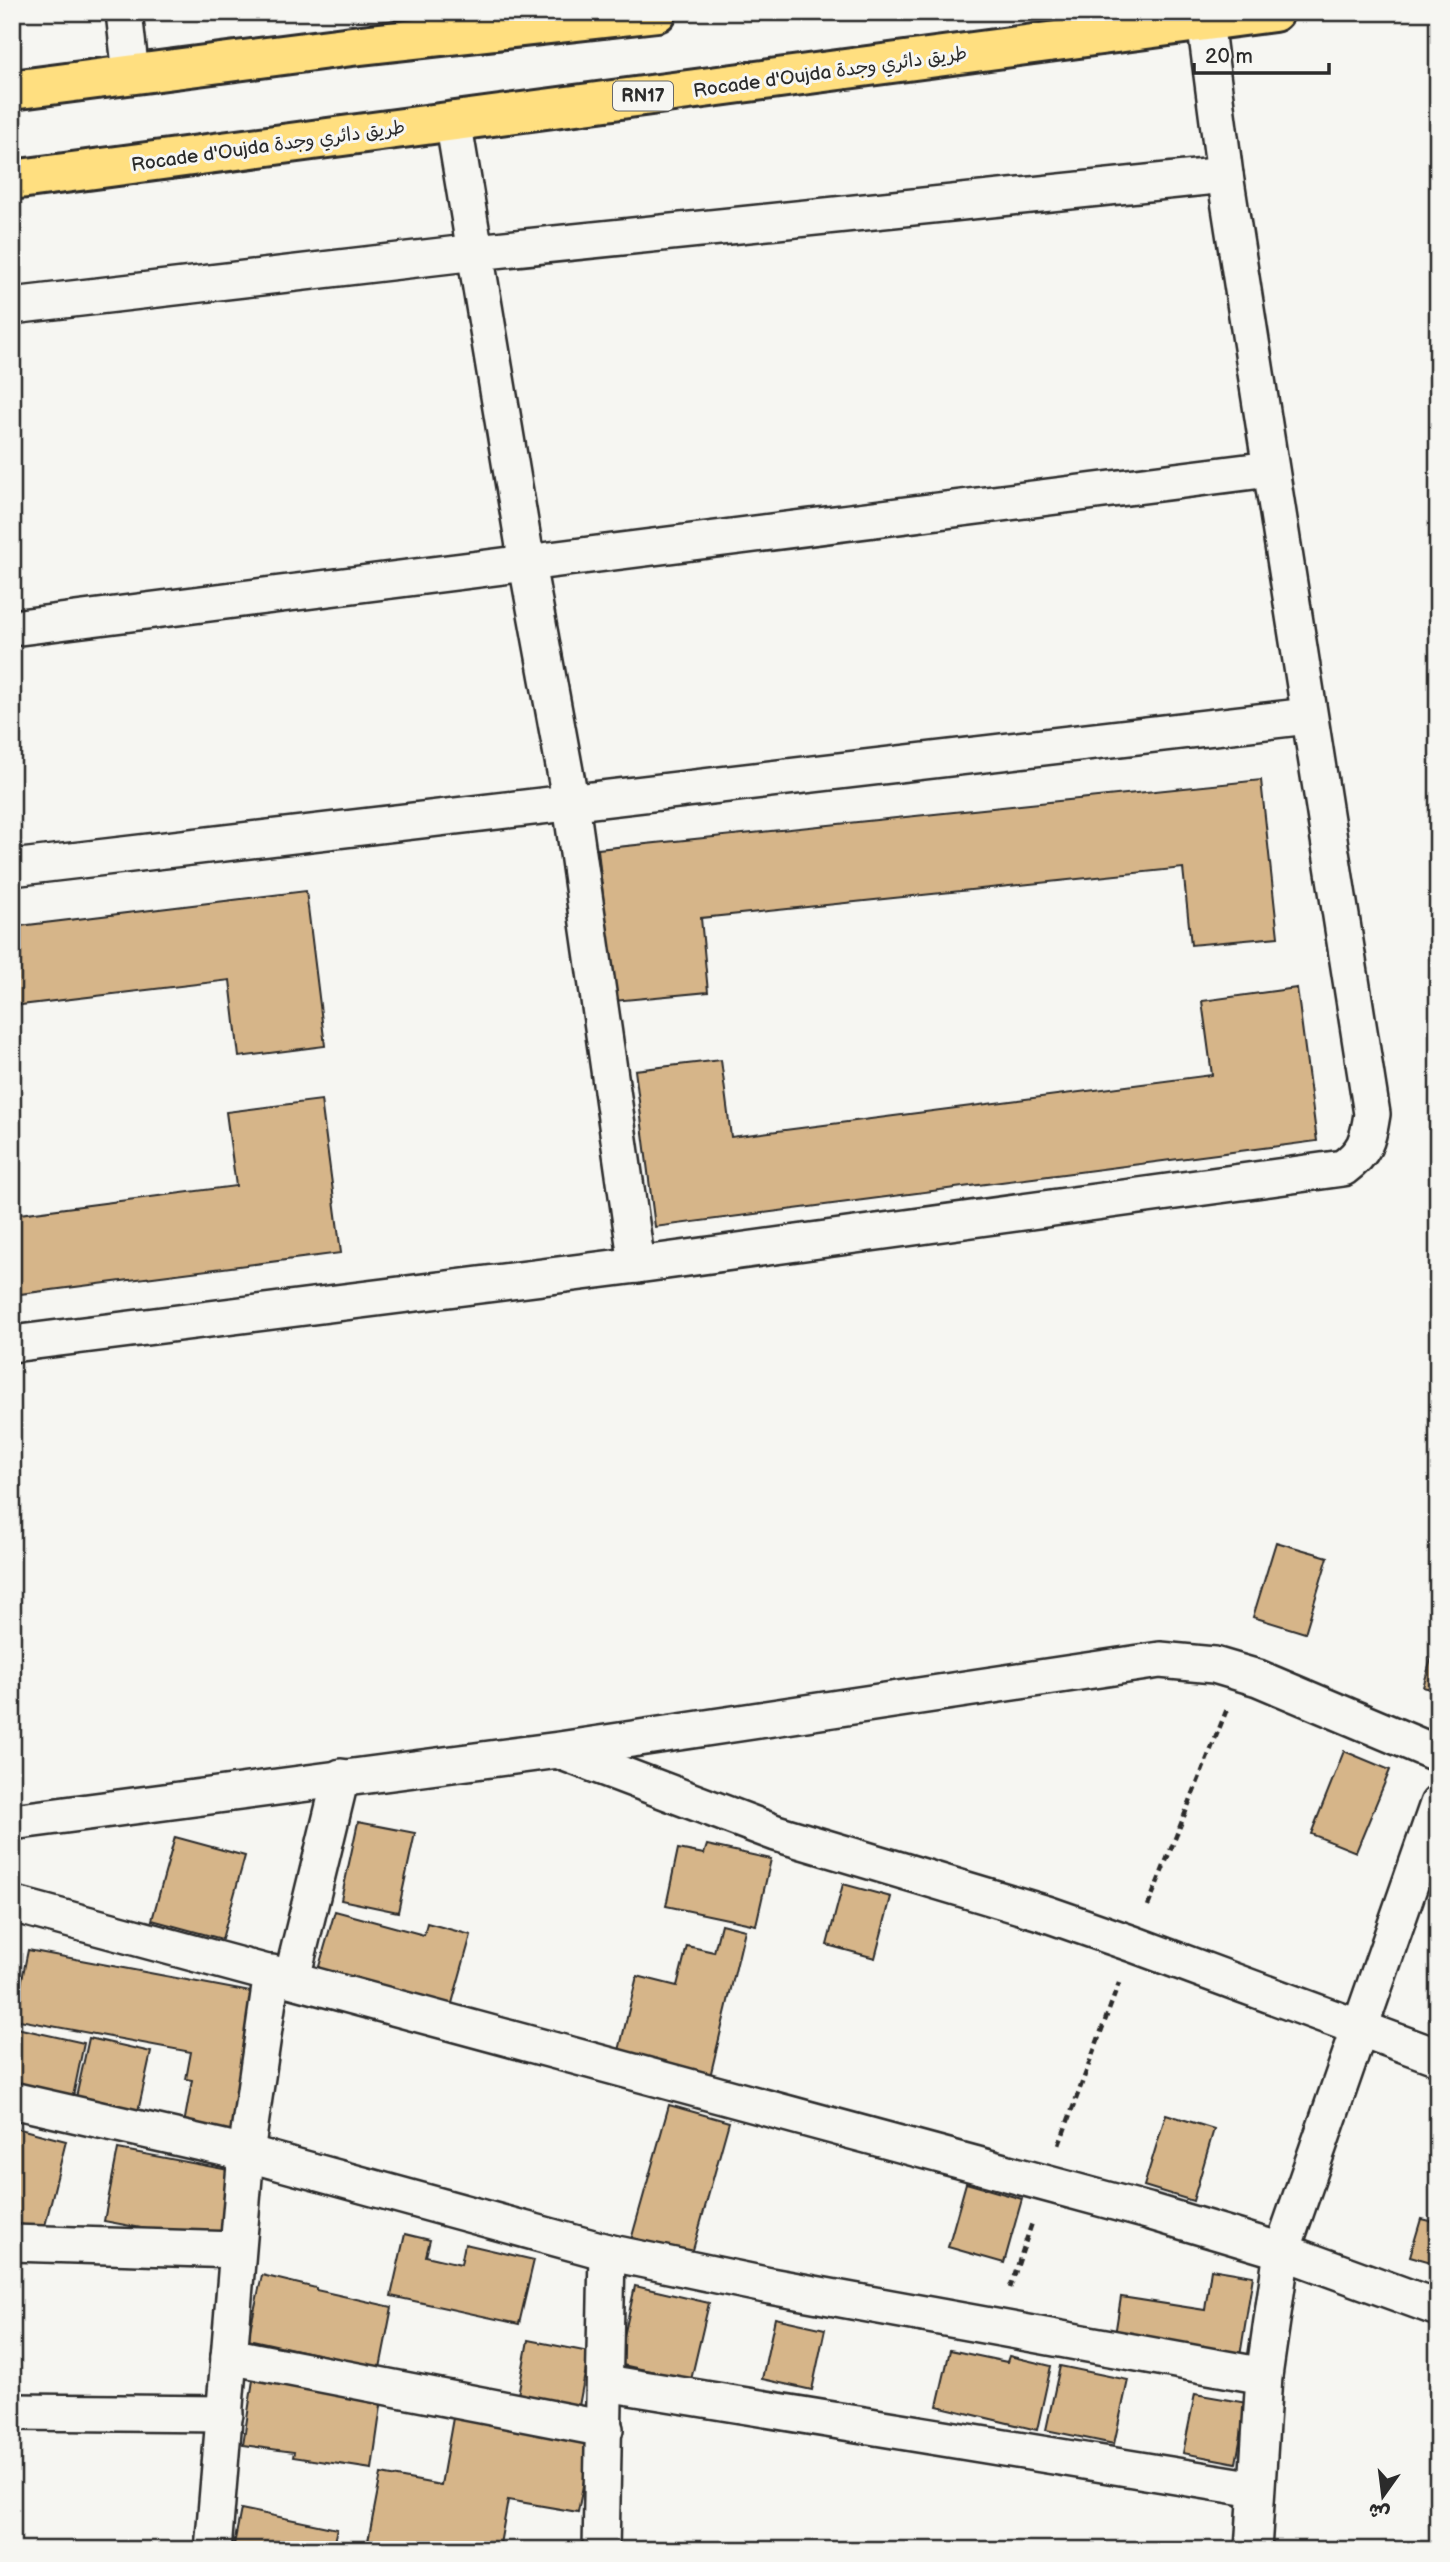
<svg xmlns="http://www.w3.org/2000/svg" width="1450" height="2562" viewBox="0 0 1450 2562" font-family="'Balsamiq Sans','Playpen Sans Arabic',sans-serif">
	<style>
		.building { fill: #d6b589; stroke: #2b2b2b; stroke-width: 2 }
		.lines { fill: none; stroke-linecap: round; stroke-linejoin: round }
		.minor-casing { stroke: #2b2b2b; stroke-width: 40 }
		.trunk-casing { stroke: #2b2b2b; stroke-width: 44 }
		.path { stroke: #2b2b2b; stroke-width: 4.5; stroke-dasharray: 7 5; stroke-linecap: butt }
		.minor { stroke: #f6f6f2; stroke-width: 35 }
		.trunk { stroke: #ffdf80; stroke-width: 38 }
		.labels { text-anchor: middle; stroke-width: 6; stroke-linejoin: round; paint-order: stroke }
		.shield { fill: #f6f6f2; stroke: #686867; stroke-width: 2 }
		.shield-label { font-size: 18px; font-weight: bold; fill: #2b2b2b }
		.street-label { font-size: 19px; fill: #2b2b2b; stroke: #f6f6f2 }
	</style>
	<rect width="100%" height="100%" fill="#f6f6f2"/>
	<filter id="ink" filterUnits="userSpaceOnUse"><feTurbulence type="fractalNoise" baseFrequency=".0143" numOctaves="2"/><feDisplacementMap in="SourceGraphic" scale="14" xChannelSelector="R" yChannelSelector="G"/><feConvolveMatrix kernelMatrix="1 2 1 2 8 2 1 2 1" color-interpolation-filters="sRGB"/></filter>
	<g filter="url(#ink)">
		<g class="building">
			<path d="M 1261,780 L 1278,937 L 1191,945 L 1183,868 L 701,918 L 708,992 L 614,1001 L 598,849 Z"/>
			<path d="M 306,891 L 325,1046 L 239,1057 L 230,980 L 12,1006 L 12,927 Z"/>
			<path d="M 1297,988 L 1317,1141 L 655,1227 L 635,1070 L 721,1060 L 731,1137 L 1212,1075 L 1202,1001 Z"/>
			<path d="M 321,1100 L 341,1253 L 12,1295 L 12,1215 L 236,1186 L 226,1112 Z"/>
			<path d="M 1276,1542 L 1328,1557 L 1305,1633 L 1253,1617 Z"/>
			<path d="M 1438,1635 L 1438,1691 L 1423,1687 Z"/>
			<path d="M 1344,1751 L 1390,1770 L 1356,1852 L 1311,1834 Z"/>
			<path d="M 358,1822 L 415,1833 L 398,1912 L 341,1900 Z"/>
			<path d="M 175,1837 L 245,1856 L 222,1939 L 152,1920 Z"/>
			<path d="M 707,1845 L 771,1859 L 756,1925 L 666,1906 L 678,1849 L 704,1854 Z"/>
			<path d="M 843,1884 L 891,1897 L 875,1958 L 827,1945 Z"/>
			<path d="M 335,1911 L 424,1935 L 427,1923 L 471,1935 L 451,2007 L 318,1970 Z"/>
			<path d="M 721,1924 L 745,1930 L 709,2081 L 617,2059 L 637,1976 L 677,1986 L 687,1946 L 714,1952 Z"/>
			<path d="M 28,1950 L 261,1994 L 234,2134 L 184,2124 L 192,2080 L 186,2079 L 191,2052 L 14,2019 Z"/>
			<path d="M 12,2027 L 84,2043 L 71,2106 L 12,2092 Z"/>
			<path d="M 89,2038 L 151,2052 L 137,2116 L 75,2102 Z"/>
			<path d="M 669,2105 L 729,2122 L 691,2257 L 631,2240 Z"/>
			<path d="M 1166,2114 L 1214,2129 L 1193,2201 L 1144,2186 Z"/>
			<path d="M 12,2127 L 66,2141 L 44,2230 L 12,2222 Z"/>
			<path d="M 118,2149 L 234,2171 L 221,2243 L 104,2221 Z"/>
			<path d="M 966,2183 L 1022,2199 L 1004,2263 L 948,2247 Z"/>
			<path d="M 1421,2219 L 1438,2223 L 1438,2264 L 1410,2256 Z"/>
			<path d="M 405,2234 L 430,2240 L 426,2256 L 461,2264 L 465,2244 L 534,2260 L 519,2324 L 391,2296 Z"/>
			<path d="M 1211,2269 L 1253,2276 L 1240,2356 L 1115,2335 L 1121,2297 L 1205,2310 Z"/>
			<path d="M 262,2275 L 316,2288 L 316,2290 L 392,2307 L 380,2368 L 248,2339 Z"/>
			<path d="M 635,2286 L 709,2303 L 691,2380 L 618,2364 Z"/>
			<path d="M 775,2318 L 825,2329 L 812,2390 L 762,2379 Z"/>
			<path d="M 528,2340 L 589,2352 L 579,2406 L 518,2395 Z"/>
			<path d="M 950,2350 L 1007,2362 L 1009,2356 L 1051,2366 L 1037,2430 L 937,2406 Z"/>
			<path d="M 1060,2366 L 1128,2380 L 1114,2444 L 1046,2430 Z"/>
			<path d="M 253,2380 L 382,2399 L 372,2469 L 293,2457 L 294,2452 L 243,2445 Z"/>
			<path d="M 1195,2394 L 1247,2403 L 1236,2463 L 1183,2453 Z"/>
			<path d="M 453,2418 L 591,2443 L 578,2512 L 508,2500 L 499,2550 L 385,2550 L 367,2547 L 381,2474 L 441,2485 Z"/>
			<path d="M 241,2509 L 337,2529 L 332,2550 L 233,2550 Z"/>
		</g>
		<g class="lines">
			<g class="minor-casing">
				<g id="minor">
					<path d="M 124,12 L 131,75"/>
					<path d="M 1205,21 L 1225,175"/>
					<path d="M 453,120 L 527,564 L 571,804 L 637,1265"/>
					<path d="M 12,306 L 476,252 L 1225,175 L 1372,1114 C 1368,1141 1365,1152 1343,1168 L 637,1265 L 12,1344"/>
					<path d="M 12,628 L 1270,469"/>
					<path d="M 12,868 L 1308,716"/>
					<path d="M 562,1752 L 776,1833 L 1047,1914 L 1133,1944 L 1438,2057"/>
					<path d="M 12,1822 L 559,1750 L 1160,1660 L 1214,1665 L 1258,1678 L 1438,1754"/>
					<path d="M 12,1904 L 1148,2211 L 1282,2251 L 1438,2308"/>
					<path d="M 292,1978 L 341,1777"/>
					<path d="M 12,2100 L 246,2153 L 607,2252 L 770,2286 L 1264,2376"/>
					<path d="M 12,2243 L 237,2250"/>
					<path d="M 229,2356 L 605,2429"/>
					<path d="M 606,2383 L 1256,2489"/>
					<path d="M 12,2412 L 225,2414"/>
					<path d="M 213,2550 L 246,2153 L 272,1973"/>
					<path d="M 601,2550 L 607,2252"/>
					<path d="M 1253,2550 L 1264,2376 L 1282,2251 L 1438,1804"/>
				</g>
			</g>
			<g class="trunk-casing">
				<g id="trunk">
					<path d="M 12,90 L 352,46 L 657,12"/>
					<path d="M 12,180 L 1274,12"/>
				</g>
			</g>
			<g class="path">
				<path d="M 1148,1906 L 1227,1709"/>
				<path d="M 1059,2145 L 1119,1983"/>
				<path d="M 1010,2288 L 1033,2220"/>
			</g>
			<use href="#minor" class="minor"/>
			<use href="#trunk" class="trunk"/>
		</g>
	</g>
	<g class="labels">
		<rect class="shield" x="613" y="81.5" width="60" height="29" rx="5"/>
		<g class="shield-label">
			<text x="643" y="102">RN17</text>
		</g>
		<g class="street-label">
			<text transform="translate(830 71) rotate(-8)" y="7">Rocade d'Oujda طريق دائري وجدة</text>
			<text transform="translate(268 145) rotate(-8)" y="7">Rocade d'Oujda طريق دائري وجدة</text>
		</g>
	</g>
	<rect width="1450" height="2562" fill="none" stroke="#f6f6f2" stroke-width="42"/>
	<rect x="21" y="21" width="1408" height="2520" fill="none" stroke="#2b2b2b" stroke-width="2.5" filter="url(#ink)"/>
	<g transform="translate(1383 2496) rotate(194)" stroke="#f6f6f2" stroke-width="5" paint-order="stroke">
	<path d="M0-5L12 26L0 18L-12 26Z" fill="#2b2b2b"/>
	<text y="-10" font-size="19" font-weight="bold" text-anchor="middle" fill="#2b2b2b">ش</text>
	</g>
	<path d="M1194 63v10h135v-10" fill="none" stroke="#2b2b2b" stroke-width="3.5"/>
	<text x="1205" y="63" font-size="21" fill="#2b2b2b" stroke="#f6f6f2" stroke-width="5" paint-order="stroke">20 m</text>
</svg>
